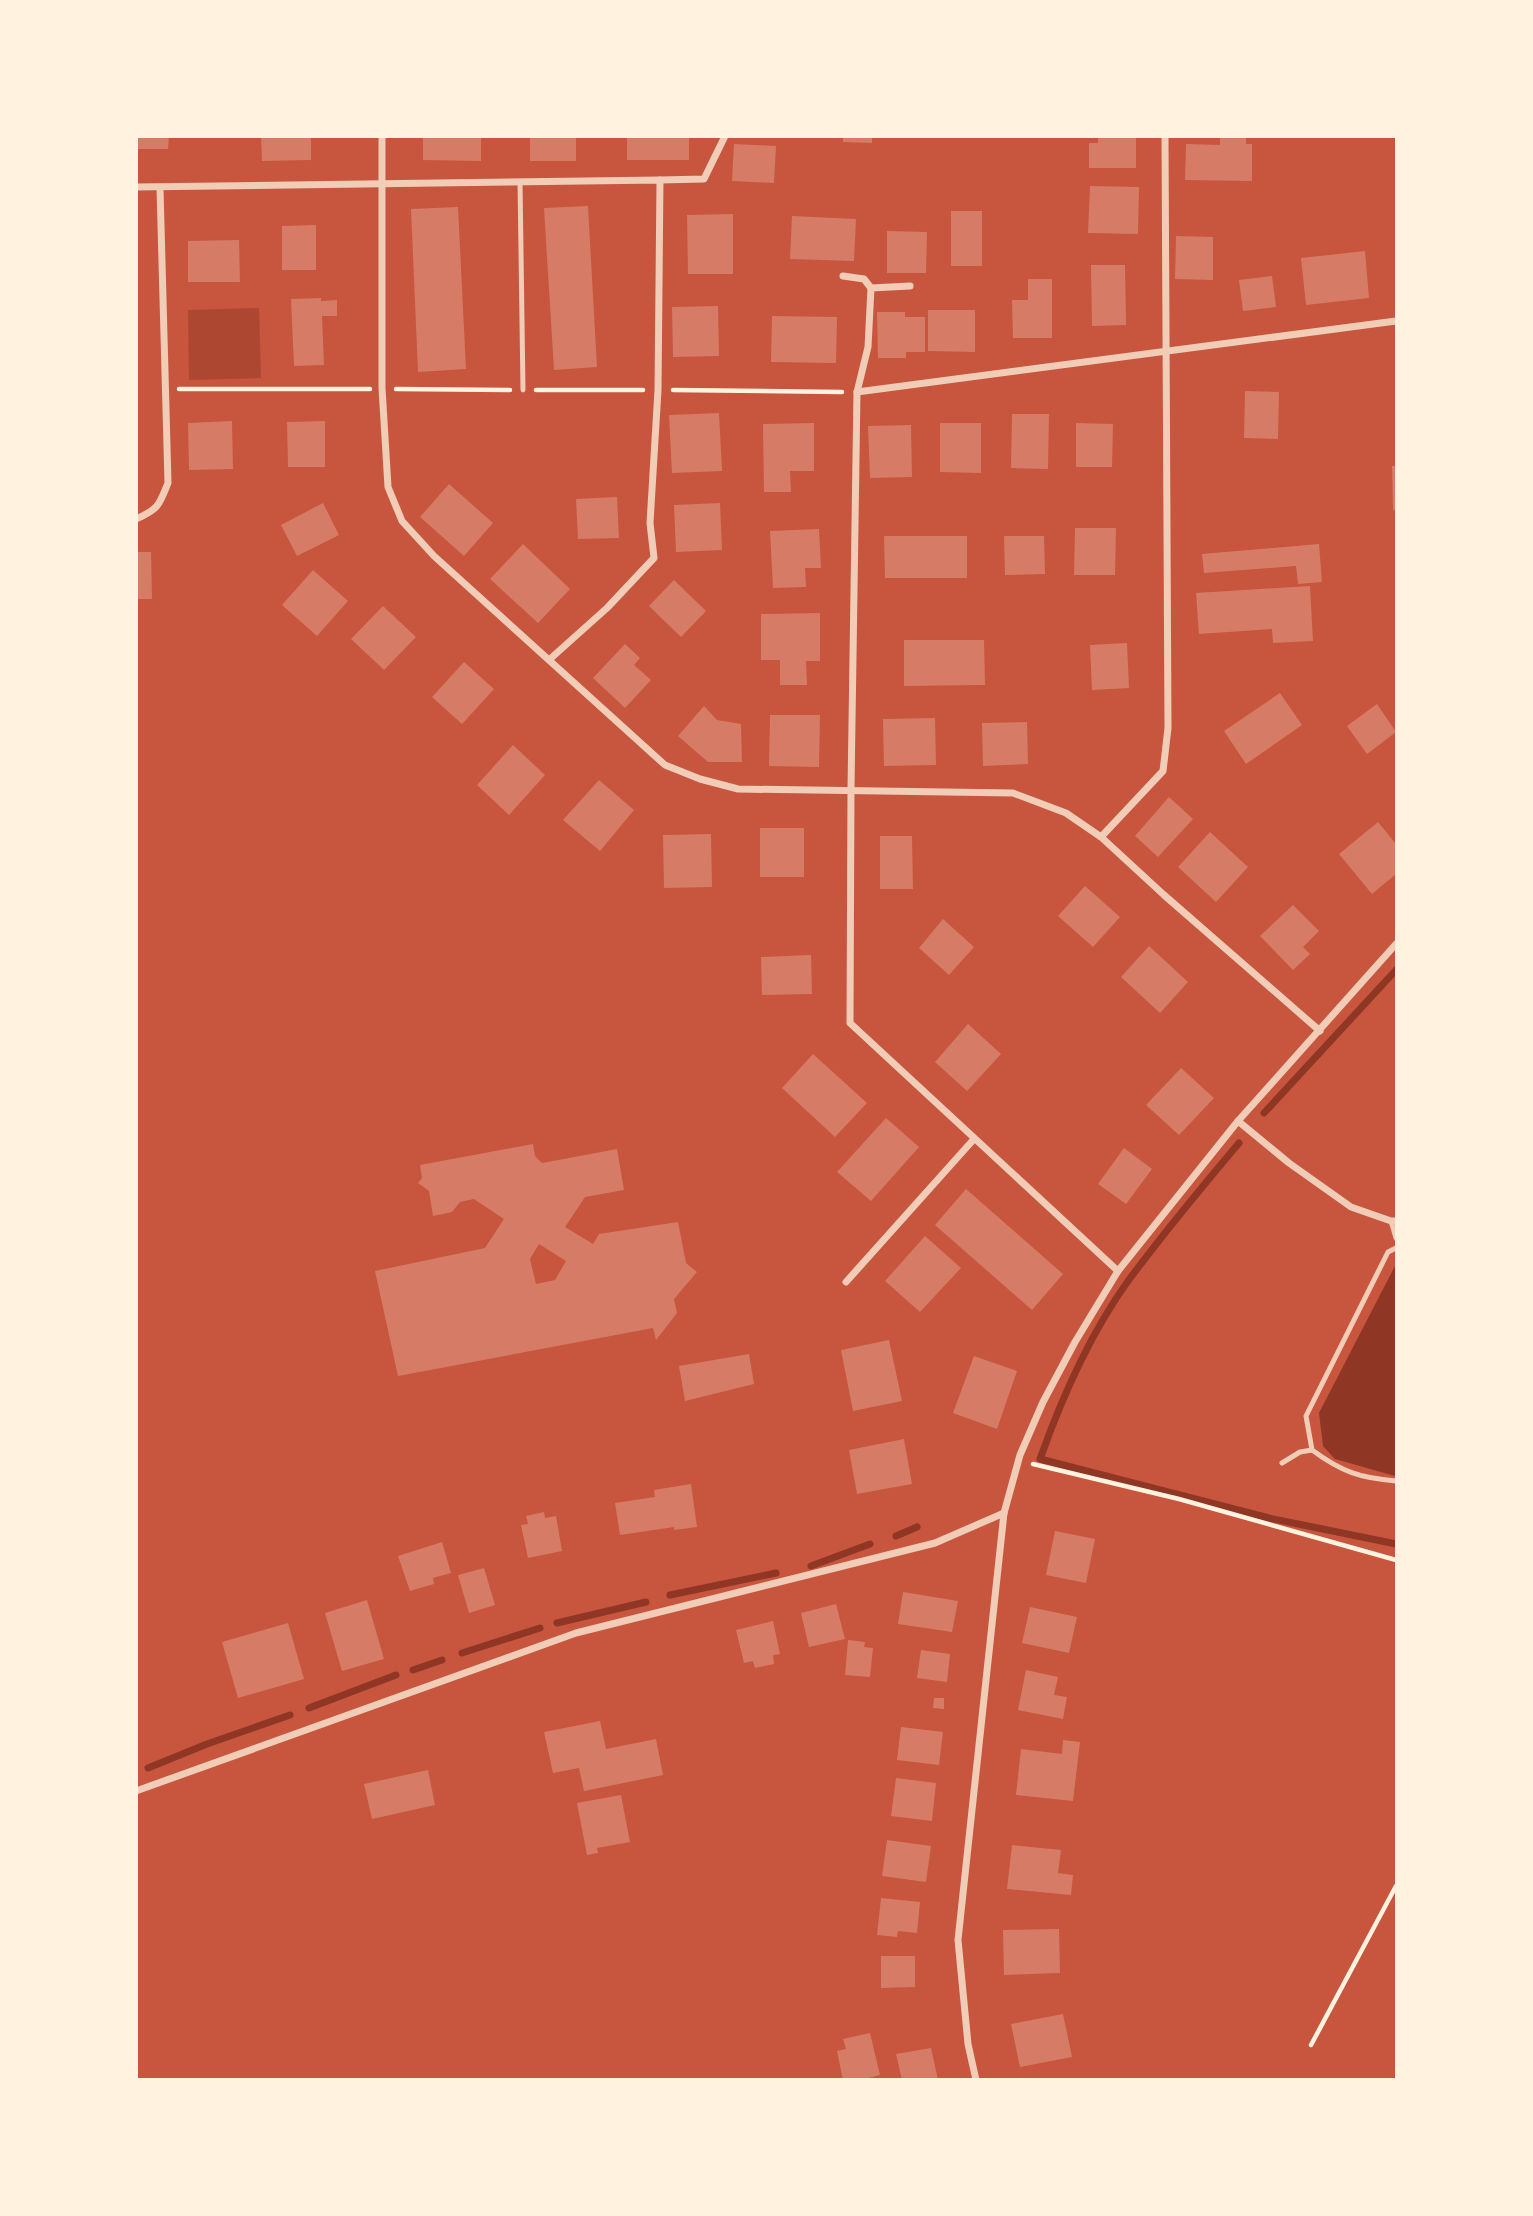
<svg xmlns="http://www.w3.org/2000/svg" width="1533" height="2216" viewBox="0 0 1533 2216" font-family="'Noto Serif',serif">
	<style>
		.green { fill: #ae4732 }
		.water { fill: #8f3625 }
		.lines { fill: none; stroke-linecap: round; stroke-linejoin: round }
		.stream { stroke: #8f3625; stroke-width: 7 }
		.building { fill: #d67c66; fill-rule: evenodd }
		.path { stroke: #fff3e0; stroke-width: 4.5 }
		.service { stroke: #f1ccb7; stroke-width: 5 }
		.minor { stroke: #f1ccb7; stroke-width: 7 }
	</style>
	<rect width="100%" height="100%" fill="#c8553d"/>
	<path class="green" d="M 259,308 L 261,378 L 189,380 L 188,310 Z"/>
	<path class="water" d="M 1396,1264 L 1396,1475 L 1395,1476 L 1335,1459 L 1323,1446 L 1319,1413 Z"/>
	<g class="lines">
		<g class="stream">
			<path d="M 1264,1113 L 1396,970"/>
			<path d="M 1239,1143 C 1201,1188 1163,1234 1128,1281 C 1090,1334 1062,1397 1040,1459 L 1269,1518 L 1396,1544"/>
			<path d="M 896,1536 L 917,1527"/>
			<path d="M 811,1566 L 870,1544"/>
			<path d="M 670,1595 L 776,1573"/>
			<path d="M 557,1623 L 646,1602"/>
			<path d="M 462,1653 L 540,1628"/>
			<path d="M 413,1670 L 442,1660"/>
			<path d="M 309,1708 L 396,1675"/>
			<path d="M 148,1768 L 207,1744 L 290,1715"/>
		</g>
	</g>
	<g class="building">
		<path d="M 136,136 L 169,136 L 168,149 L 136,149 Z"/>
		<path d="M 261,136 L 311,136 L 311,160 L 262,161 Z"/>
		<path d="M 423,136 L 481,136 L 481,161 L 423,160 Z"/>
		<rect x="530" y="136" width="46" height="25"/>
		<rect x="627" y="136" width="62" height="24"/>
		<path d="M 843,136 L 872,136 L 872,143 L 843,142 Z"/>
		<path d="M 1098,136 L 1136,136 L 1136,168 L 1089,168 L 1089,143 L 1098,143 Z"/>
		<path d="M 1220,136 L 1246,136 L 1246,144 L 1252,144 L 1252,181 L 1185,180 L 1186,144 L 1220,145 Z"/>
		<path d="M 734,144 L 776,146 L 774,183 L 732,181 Z"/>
		<path d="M 1090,186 L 1139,187 L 1138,234 L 1088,233 Z"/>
		<path d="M 588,206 L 597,367 L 554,370 L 544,208 Z"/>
		<path d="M 458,207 L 466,369 L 418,372 L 411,209 Z"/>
		<rect x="951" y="211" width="31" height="55"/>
		<path d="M 733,214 L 733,274 L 688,274 L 687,215 Z"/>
		<path d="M 792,216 L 856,219 L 854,261 L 790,259 Z"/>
		<path d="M 316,225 L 316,270 L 282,270 L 282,226 Z"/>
		<path d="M 887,231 L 927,232 L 926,273 L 887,273 Z"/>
		<path d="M 1176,236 L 1213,237 L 1213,280 L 1175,279 Z"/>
		<path d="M 239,240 L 240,282 L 188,282 L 188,241 Z"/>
		<path d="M 1365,251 L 1369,298 L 1306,305 L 1301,258 Z"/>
		<path d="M 1091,265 L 1125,265 L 1126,325 L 1092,326 Z"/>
		<path d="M 1272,276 L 1276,307 L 1243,311 L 1239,280 Z"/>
		<path d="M 1028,279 L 1052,279 L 1052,338 L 1013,338 L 1012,300 L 1028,300 Z"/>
		<path d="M 321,298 L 321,301 L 337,300 L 337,316 L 322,316 L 324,365 L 294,366 L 291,299 Z"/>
		<path d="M 718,306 L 719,356 L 673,357 L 672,307 Z"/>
		<path d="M 928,310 L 975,310 L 975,352 L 928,351 Z"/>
		<path d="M 877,312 L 905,312 L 905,317 L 925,317 L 925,352 L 906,352 L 906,358 L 878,358 Z"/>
		<path d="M 772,316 L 837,317 L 836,363 L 771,362 Z"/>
		<path d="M 1245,391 L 1279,392 L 1278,439 L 1244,438 Z"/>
		<path d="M 719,413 L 722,471 L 672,473 L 669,415 Z"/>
		<path d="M 1012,414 L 1049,414 L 1048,469 L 1011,468 Z"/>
		<path d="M 232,421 L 233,469 L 189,470 L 188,423 Z"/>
		<path d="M 325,421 L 325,467 L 288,467 L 287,422 Z"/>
		<path d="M 814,423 L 814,471 L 790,471 L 791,492 L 764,492 L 763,424 Z"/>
		<path d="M 940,423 L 981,423 L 981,473 L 940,472 Z"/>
		<path d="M 1076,423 L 1113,424 L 1112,467 L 1076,467 Z"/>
		<path d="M 911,425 L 912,477 L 870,478 L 868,426 Z"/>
		<path d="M 1392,466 L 1396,466 L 1396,510 L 1393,510 Z"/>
		<path d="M 449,484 L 493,523 L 464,556 L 420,517 Z"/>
		<path d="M 617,497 L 619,538 L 578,539 L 576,499 Z"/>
		<path d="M 323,503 L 339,535 L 297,556 L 281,525 Z"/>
		<path d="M 720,503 L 722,550 L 676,552 L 674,505 Z"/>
		<path d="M 1075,528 L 1116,528 L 1115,575 L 1074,575 Z"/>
		<path d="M 819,529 L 821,568 L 805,568 L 806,587 L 773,588 L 770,531 Z"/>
		<path d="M 884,536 L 967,536 L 967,578 L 885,578 Z"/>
		<path d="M 1004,536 L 1044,536 L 1045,574 L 1005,575 Z"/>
		<path d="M 523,544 L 570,589 L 538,623 L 490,579 Z"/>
		<path d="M 1319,544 L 1322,582 L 1298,584 L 1296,566 L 1204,573 L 1202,554 Z"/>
		<path d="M 136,552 L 151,552 L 152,599 L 136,599 Z"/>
		<path d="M 313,570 L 348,601 L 317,636 L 282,605 Z"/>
		<path d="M 674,580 L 706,611 L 681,637 L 649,606 Z"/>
		<path d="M 1310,586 L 1313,641 L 1273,643 L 1272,629 L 1199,634 L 1196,593 Z"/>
		<path d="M 383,606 L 416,637 L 384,670 L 351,639 Z"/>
		<path d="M 820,613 L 820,661 L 806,661 L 807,685 L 780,685 L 780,660 L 761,660 L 761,614 Z"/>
		<path d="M 904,640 L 984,640 L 985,685 L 904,686 Z"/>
		<path d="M 1127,643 L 1129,688 L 1092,690 L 1090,645 Z"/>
		<path d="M 625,644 L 640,658 L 634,665 L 651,680 L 625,708 L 593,678 Z"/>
		<path d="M 464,662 L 494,689 L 462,724 L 432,697 Z"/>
		<path d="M 1280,693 L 1302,725 L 1246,764 L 1224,731 Z"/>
		<path d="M 1377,704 L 1396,732 L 1367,754 L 1347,726 Z"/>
		<path d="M 704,706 L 717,720 L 741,724 L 742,762 L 708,762 L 678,736 Z"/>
		<path d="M 770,715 L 820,715 L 819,767 L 769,766 Z"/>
		<path d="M 935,718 L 936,765 L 884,766 L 883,719 Z"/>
		<path d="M 1027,722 L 1028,764 L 983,766 L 982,723 Z"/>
		<path d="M 513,745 L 545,775 L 509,815 L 477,785 Z"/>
		<path d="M 599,780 L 634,810 L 600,851 L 563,820 Z"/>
		<path d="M 1169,797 L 1193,819 L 1158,857 L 1135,836 Z"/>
		<path d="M 1378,822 L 1396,844 L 1396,874 L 1372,894 L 1339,854 Z"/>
		<rect x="760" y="828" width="44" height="49"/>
		<path d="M 1210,832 L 1248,867 L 1216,902 L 1178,867 Z"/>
		<path d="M 711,834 L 712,887 L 664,888 L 663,835 Z"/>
		<path d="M 880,836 L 912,836 L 913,889 L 880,889 Z"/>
		<path d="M 1085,886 L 1120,917 L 1093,947 L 1058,916 Z"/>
		<path d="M 1293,905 L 1319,931 L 1303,947 L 1310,954 L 1293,970 L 1260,936 Z"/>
		<path d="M 943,919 L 974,947 L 949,975 L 919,948 Z"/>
		<path d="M 1149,946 L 1188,982 L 1160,1013 L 1121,977 Z"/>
		<path d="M 811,955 L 812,994 L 762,995 L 761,957 Z"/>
		<path d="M 968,1024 L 1001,1054 L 967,1091 L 935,1062 Z"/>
		<path d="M 813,1054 L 867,1103 L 835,1137 L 782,1088 Z"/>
		<path d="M 1181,1068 L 1214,1098 L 1179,1135 L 1146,1105 Z"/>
		<path d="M 886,1118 L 919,1147 L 871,1201 L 837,1172 Z"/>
		<path d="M 533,1144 L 535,1156 L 542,1163 L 617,1149 L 624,1190 L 585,1197 L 565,1227 L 593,1244 L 599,1234 L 678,1222 L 686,1263 L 697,1272 L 674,1299 L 677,1313 L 656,1340 L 653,1328 L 398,1376 L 375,1271 L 485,1248 L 504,1219 L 474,1199 L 460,1202 L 452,1212 L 433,1216 L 429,1191 L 418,1183 L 422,1178 L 420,1165 ZM 539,1244 L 566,1261 L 555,1280 L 536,1284 L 530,1259 Z"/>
		<path d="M 1124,1148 L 1152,1169 L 1126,1204 L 1098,1184 Z"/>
		<path d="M 966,1189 L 1063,1274 L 1032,1310 L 935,1225 Z"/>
		<path d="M 925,1236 L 961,1268 L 920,1312 L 885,1281 Z"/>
		<path d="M 889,1340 L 902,1401 L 853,1411 L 841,1350 Z"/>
		<path d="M 749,1354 L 754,1384 L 685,1401 L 679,1366 Z"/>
		<path d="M 974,1356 L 1017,1371 L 997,1429 L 953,1413 Z"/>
		<path d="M 904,1439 L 912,1484 L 857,1494 L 849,1450 Z"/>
		<path d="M 691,1484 L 697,1527 L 674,1530 L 674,1527 L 620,1535 L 615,1503 L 655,1497 L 654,1490 Z"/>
		<path d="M 544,1512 L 545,1518 L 556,1516 L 562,1551 L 528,1558 L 521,1525 L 528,1524 L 526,1516 Z"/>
		<path d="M 1055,1531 L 1095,1539 L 1086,1583 L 1046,1575 Z"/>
		<path d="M 442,1542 L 451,1573 L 433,1578 L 434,1584 L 410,1591 L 398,1556 Z"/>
		<path d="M 484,1568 L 495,1605 L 469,1613 L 458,1575 Z"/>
		<path d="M 903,1592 L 958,1601 L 952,1632 L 898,1624 Z"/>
		<path d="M 367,1600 L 384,1659 L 342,1671 L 325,1613 Z"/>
		<path d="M 836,1604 L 845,1639 L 809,1647 L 801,1613 Z"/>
		<path d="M 1030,1607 L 1077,1617 L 1069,1653 L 1022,1643 Z"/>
		<path d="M 773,1621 L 780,1654 L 773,1655 L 774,1664 L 755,1668 L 753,1661 L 744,1663 L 736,1630 Z"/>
		<path d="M 288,1623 L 304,1679 L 238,1698 L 222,1642 Z"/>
		<path d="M 848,1640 L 865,1642 L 864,1647 L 873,1648 L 870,1677 L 845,1675 Z"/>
		<path d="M 921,1650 L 950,1654 L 947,1682 L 917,1678 Z"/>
		<path d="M 1026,1670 L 1058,1677 L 1054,1695 L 1067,1697 L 1063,1719 L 1018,1710 Z"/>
		<path d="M 934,1698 L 944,1698 L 944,1709 L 933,1708 Z"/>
		<path d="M 600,1721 L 606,1749 L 656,1739 L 663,1775 L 584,1791 L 579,1768 L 553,1773 L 544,1732 Z"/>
		<path d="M 901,1727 L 943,1732 L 939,1765 L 897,1760 Z"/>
		<path d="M 1063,1740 L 1080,1742 L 1073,1801 L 1016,1795 L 1021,1749 L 1062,1754 Z"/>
		<path d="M 428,1770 L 435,1805 L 372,1819 L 364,1784 Z"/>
		<path d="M 896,1778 L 936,1783 L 932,1821 L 891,1816 Z"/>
		<path d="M 621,1795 L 630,1842 L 597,1848 L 598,1853 L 587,1855 L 577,1803 Z"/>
		<path d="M 887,1840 L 931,1846 L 926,1882 L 882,1876 Z"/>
		<path d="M 1012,1845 L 1061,1850 L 1058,1873 L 1073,1875 L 1071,1895 L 1007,1889 Z"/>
		<path d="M 881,1898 L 920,1902 L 917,1933 L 898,1931 L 897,1937 L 877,1935 Z"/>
		<path d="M 1059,1929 L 1060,1973 L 1004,1975 L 1003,1930 Z"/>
		<path d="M 881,1956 L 915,1956 L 915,1987 L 881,1988 Z"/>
		<path d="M 1063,2014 L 1072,2057 L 1020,2067 L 1011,2024 Z"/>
		<path d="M 870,2033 L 880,2075 L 861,2080 L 843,2080 L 837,2051 L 846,2049 L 843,2039 Z"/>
		<path d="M 931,2048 L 938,2080 L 902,2080 L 896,2054 Z"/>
	</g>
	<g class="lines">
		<g class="path">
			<path d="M 179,389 L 370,389"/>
			<path d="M 396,389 L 510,390"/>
			<path d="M 536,390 L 643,390"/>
			<path d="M 673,390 L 842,392"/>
			<path d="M 1033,1464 L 1179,1499 L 1396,1560"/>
			<path d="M 1311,2045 L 1396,1886"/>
		</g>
		<g class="service">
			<path d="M 520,182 L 523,390"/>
			<path d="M 1391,1221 L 1396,1238"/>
			<path d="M 1396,1248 L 1388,1252 L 1306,1416 L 1312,1450 C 1342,1472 1360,1478 1396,1481"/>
			<path d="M 1282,1463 L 1300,1452 L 1312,1450"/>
		</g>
		<g class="minor">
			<path d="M 382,136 L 382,388 L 388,487 L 402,521 L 434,556 L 665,765 L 700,779 L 738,789 L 1013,793 L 1066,813 L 1101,837 L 1164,895 L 1320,1031"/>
			<path d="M 660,180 L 704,179 L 725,136"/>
			<path d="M 136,187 L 660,180 L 658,390 L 650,523 L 654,558 L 607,608 L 550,659"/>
			<path d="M 843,276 L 864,279 L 871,288"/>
			<path d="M 910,286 L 871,288 L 868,347 L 857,392 L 851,789 L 850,1023 L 1118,1271"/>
			<path d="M 857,392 L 1396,321"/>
			<path d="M 136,519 C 159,509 159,505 168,483 L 160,188"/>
			<path d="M 1101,837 L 1163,771 L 1168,728 L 1165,136"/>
			<path d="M 1238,1121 L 1289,1163 L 1351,1207 L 1391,1221 L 1396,1221"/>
			<path d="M 846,1282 L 974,1139"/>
			<path d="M 136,1791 L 576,1633 L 935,1543 L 1004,1513"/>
			<path d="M 976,2080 L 968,2044 L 958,1940 L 1004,1513 L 1020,1455 L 1043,1402 L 1075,1342 L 1118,1271 L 1238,1121 L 1396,944"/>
		</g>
	</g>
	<rect width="1533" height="2216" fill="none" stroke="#fff3e0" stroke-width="276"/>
</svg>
